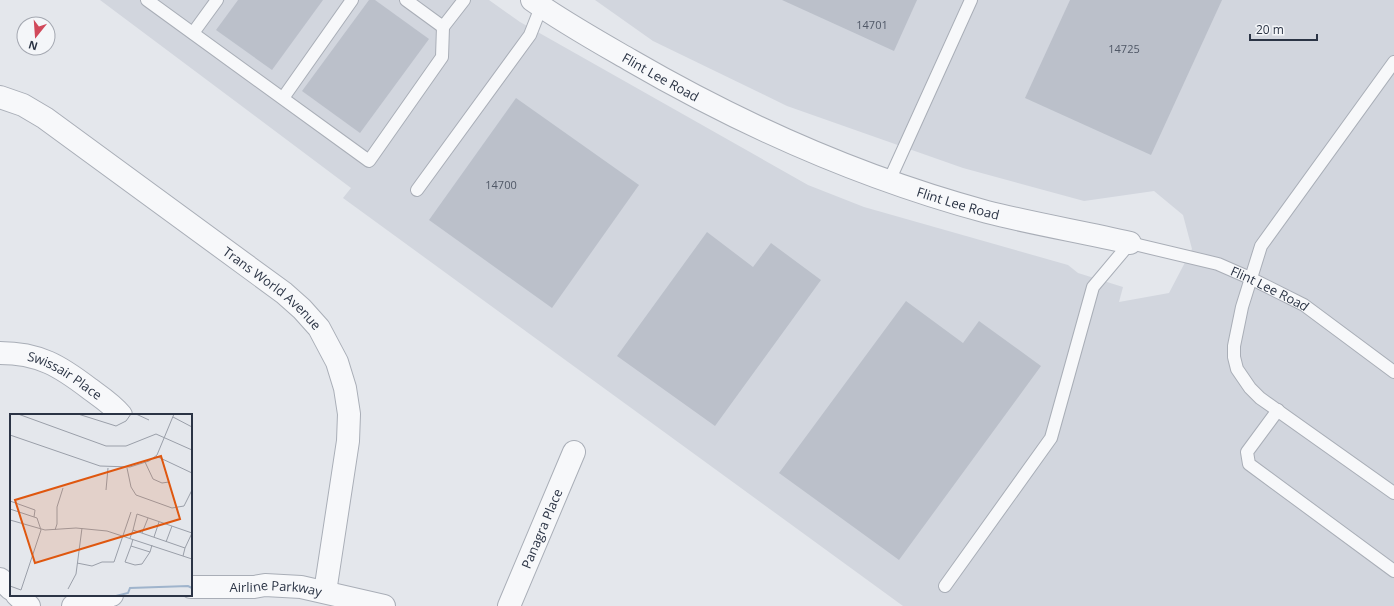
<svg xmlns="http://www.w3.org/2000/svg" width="1394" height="606" viewBox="0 0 1394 606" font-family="'Open Sans',sans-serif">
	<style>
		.built { fill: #d2d6de }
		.building { fill: #bbc0ca }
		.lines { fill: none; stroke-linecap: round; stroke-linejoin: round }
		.lane-casing { stroke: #a9aeb7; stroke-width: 14 }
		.street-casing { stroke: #a9aeb7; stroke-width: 24 }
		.lane { stroke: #f7f8fa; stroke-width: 12 }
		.street { stroke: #f7f8fa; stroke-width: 22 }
		.labels { text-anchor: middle; stroke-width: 3.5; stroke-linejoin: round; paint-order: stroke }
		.number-label { font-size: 11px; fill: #4f5766 }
		.street-label { font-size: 13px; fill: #2b3445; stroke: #f4f6f9 }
		.inset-river { fill: none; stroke: #9fb4cc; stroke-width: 2 }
		.inset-road { fill: none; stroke: #9a9fa9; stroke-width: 1 }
		.view { fill: #df570f; fill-opacity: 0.15; stroke: #df570f; stroke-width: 2 }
		.inset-edge { fill: none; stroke: #2b3445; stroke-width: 2 }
	</style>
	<rect width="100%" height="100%" fill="#e4e7ec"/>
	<path class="built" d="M 100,0 L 489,0 L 520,22 L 808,185 L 864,207 L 1068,265 L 1078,273 L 1123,287 L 1119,302 L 1169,293 L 1192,249 L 1183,215 L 1154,191 L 1084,201 L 963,168 L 787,106 L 653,41 L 595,0 L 1394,0 L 1394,606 L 903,606 L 343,198 L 351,188 Z"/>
	<g class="building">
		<path d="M 238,0 L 323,0 L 272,70 L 216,30 Z"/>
		<path d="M 369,0 L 375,0 L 429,39 L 360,133 L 302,91 Z"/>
		<path d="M 782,0 L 917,0 L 894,51 Z"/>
		<path d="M 1070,0 L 1222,0 L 1151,155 L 1025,98 Z"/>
		<path d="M 516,98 L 639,185 L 552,308 L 429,220 Z"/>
		<path d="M 707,232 L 753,267 L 771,243 L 821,280 L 715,426 L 617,356 Z"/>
		<path d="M 906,301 L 963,343 L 979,321 L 1041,366 L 899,560 L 779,473 Z"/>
	</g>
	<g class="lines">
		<g class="lane-casing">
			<g id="lane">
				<path d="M 147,0 L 369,161 L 442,57 L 443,27"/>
				<path d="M 406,0 L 443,27 L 464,0"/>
				<path d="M 193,33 L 217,0"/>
				<path d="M 1394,62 L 1261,246 L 1242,307 L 1234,346 L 1234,357 L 1237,369 L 1250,388 L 1260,398 L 1394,493"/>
				<path d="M 283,98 L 352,0"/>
				<path d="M 889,181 L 971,0"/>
				<path d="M 417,190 L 530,35 L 543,2"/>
				<path d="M 1278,410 L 1247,452 L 1249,464 L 1394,571"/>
				<path id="s1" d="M 945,586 L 1051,438 L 1093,287 L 1130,243 L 1218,264 L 1250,278 L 1304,305 L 1394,372"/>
			</g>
		</g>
		<g class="street-casing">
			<g id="street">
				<path id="s2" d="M 532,0 C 563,22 597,41 630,60 C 742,125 861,178 987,212 C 1034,224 1083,232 1130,243"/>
				<path id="s3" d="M 0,97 L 23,105 L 45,118 L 284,293 L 302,309 L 319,328 L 337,362 L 345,388 L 349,414 L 348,441 L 325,592"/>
				<path id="s4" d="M 0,353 C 39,353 60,366 90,389 C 101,397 112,404 121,415"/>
				<path d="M 0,579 L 11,589"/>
				<path id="s5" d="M 191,587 L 254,587 L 265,585 L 301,587 L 384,606"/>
				<path d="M 17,595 L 29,606"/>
				<path d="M 73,606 L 112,595"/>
				<path id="s6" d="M 509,606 L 574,452"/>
			</g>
		</g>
		<use href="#lane" class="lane"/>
		<use href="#street" class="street"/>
	</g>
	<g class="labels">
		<g class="number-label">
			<text x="872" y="29">14701</text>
			<text x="1124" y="53">14725</text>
			<text x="501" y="189">14700</text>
		</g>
		<g class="street-label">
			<text dy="5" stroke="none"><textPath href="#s2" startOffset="150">Flint Lee Road</textPath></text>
			<text dy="5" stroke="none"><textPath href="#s2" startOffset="474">Flint Lee Road</textPath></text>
			<text dy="5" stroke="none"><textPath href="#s3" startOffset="334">Trans World Avenue</textPath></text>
			<text dy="5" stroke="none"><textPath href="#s1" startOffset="544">Flint Lee Road</textPath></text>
			<text dy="5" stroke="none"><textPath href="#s4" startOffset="70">Swissair Place</textPath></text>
			<text dy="5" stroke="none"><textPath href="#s6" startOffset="84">Panagra Place</textPath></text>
			<text dy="5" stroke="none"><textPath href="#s5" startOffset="85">Airline Parkway</textPath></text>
		</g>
	</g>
	<g transform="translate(10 414)">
		<rect width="182" height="182" fill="#e4e7ec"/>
		<path class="inset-river" d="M 106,182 L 118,179 L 120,174 L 178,172 L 182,174"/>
		<path class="inset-road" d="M 8,0 L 96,32 L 116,32 L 146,20 L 182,36M 68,0 L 106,12 L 116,7 L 121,0M 126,0 L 139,6M 163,3 L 182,13M 0,21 L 90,52 L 120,53 L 139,47 L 147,41 L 164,0M 146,42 L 182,59M 135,48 L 143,65 L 152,69 L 159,68M 117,54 L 121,73 L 126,81 L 162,94 L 174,92 L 182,76M 96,76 L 98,54M 0,87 L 25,96 L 24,103M 0,95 L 27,104 L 31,116 L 11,176 L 0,172M 0,106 L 35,116 L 66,114 L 97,117 L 182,145M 45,116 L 47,110 L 47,93 L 53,74M 123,116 L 127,100 L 182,119M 132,119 L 138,104M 144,123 L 149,108M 120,124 L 123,116 L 175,134 L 173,142M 123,125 L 121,132 L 140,138 L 142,131M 156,128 L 162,112M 121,132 L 115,148 L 125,151 L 132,150 L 140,138M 175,134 L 182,119M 67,149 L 82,152 L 92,148 L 104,148 L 121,98M 58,175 L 66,160 L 72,114"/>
		<path class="view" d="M 151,42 L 170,105 L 25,149 L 5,86 Z"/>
		<rect width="182" height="182" class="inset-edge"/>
	</g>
	<g transform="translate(36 36) rotate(197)"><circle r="19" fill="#f4f6f9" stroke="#a4a8b1"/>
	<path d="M0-3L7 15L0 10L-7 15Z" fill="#d1495b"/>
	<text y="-6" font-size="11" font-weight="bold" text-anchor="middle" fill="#2b3445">N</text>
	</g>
	<path d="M1250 34v6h67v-6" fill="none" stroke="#2b3445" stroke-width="2"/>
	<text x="1256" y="34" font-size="12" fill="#2b3445" stroke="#f4f6f9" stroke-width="3" paint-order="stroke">20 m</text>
</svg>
